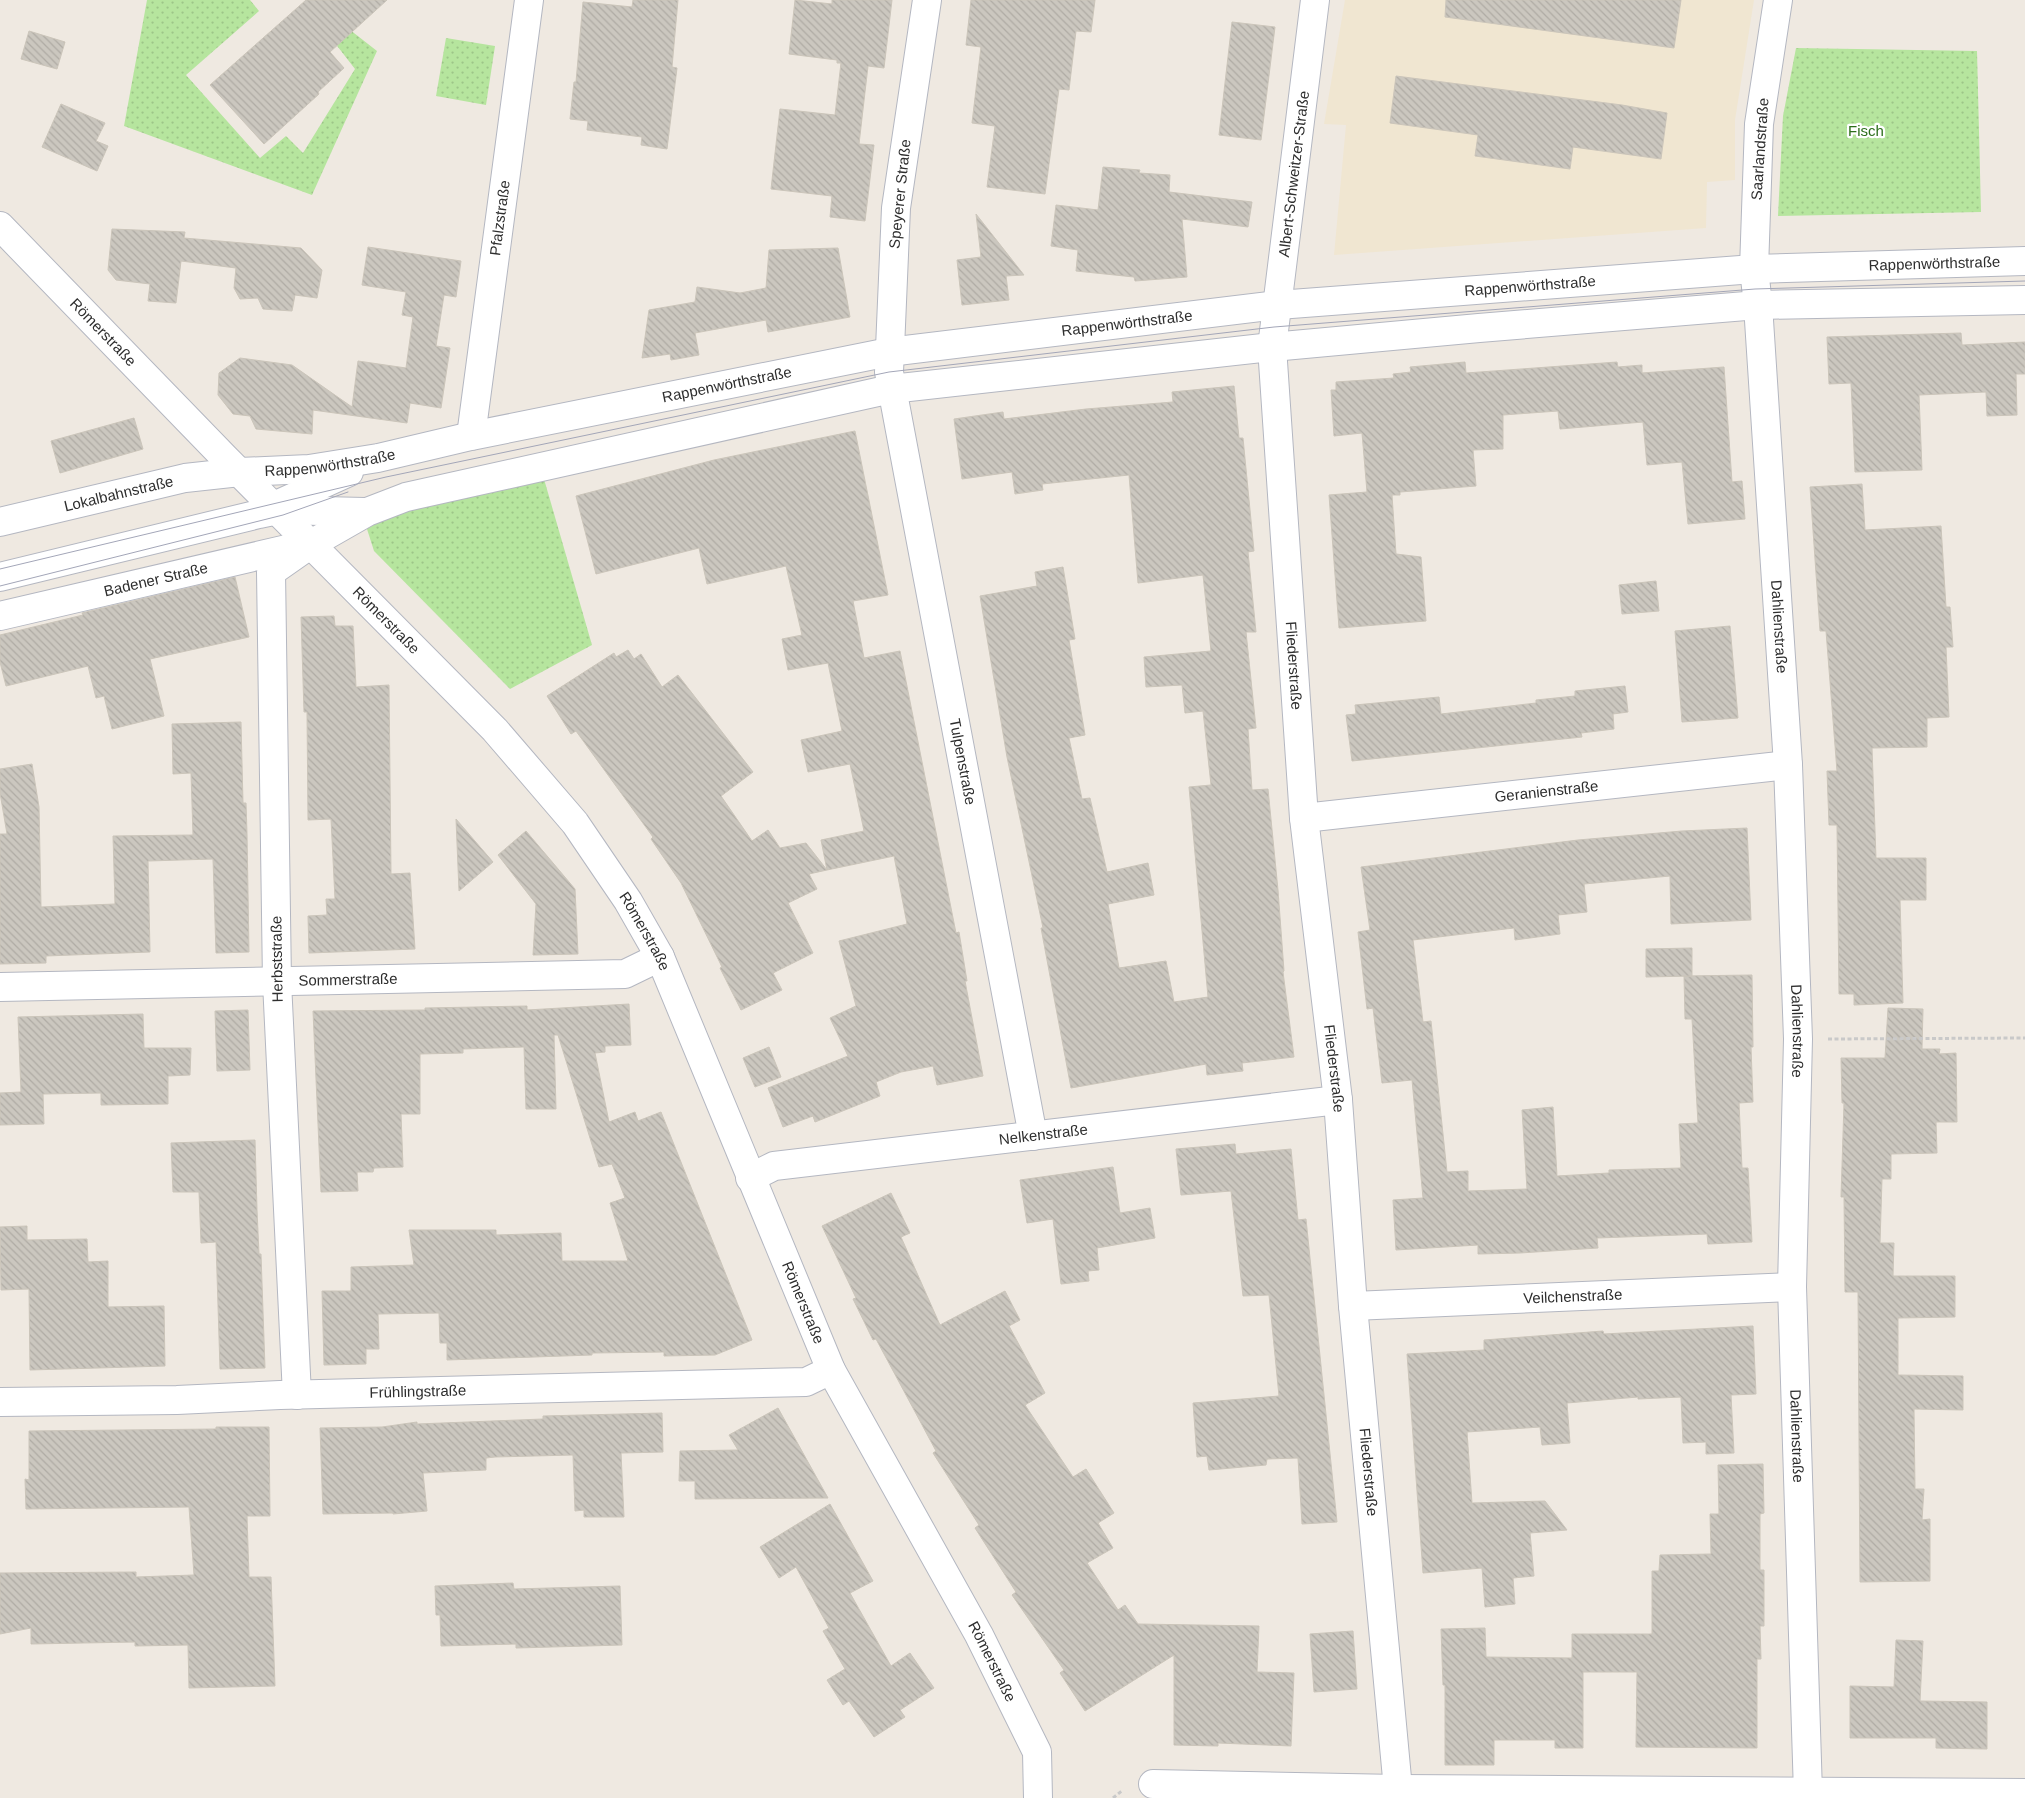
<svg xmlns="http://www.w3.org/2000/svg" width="2025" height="1798" viewBox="0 0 2025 1798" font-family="Helvetica,sans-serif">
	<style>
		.education { fill: #f0e6d1 }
		.grass { fill: url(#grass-dots) }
		.building { fill: url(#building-back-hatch); stroke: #cbc5ba }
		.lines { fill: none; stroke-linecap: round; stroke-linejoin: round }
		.minor-casing { stroke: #b4b7c1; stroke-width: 30 }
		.path { stroke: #c9c9c9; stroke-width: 3; stroke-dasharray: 4 2.5; stroke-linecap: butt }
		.minor { stroke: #fff; stroke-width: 28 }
		.tram { stroke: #a3a6b8; stroke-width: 1 }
		.labels { text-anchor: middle; stroke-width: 4.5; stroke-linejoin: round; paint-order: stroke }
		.park-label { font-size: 15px; fill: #2c6e1b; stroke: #fff }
		.street-label { font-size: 15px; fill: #2e2e2e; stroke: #fff }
	</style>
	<defs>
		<pattern id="grass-dots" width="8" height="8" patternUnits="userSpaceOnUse" patternTransform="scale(1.25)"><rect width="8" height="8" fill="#b6e59e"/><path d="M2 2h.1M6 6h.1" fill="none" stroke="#9dc588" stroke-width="1.8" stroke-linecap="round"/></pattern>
		<pattern id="building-back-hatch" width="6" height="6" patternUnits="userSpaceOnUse" patternTransform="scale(1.25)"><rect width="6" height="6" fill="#cbc7bf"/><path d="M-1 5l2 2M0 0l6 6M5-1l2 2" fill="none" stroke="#afaba4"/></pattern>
	</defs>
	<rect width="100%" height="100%" fill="#efe9e1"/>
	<path class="education" d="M 1345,0 L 1754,0 L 1735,120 L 1735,180 L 1707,182 L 1706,228 L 1334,255 L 1346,125 L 1324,124 Z"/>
	<g class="grass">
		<path d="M 147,0 L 250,0 L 259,11 L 186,75 L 260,158 L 286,136 L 303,153 L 355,69 L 331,38 L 345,26 L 377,51 L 312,195 L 124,126 Z"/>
		<path d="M 446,38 L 495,46 L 486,105 L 436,96 Z"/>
		<path d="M 1796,48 L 1977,51 L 1981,212 L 1778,216 L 1783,116 Z"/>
		<path d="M 544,479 L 592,645 L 510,689 L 374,551 L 367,529 L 389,515 Z"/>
	</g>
	<g class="building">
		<path d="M 306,0 L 387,0 L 330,52 L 344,68 L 318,92 L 319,94 L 264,144 L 210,85 Z"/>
		<path d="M 633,0 L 678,0 L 672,67 L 677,68 L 667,149 L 641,145 L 642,137 L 587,130 L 588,121 L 570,119 L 574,82 L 576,82 L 583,2 L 632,7 Z"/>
		<path d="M 795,0 L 832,4 L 832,0 L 892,0 L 884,68 L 868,66 L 859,144 L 874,145 L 865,221 L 830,217 L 832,196 L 771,189 L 780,109 L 835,115 L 841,63 L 837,63 L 837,60 L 789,54 Z"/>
		<path d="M 971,0 L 1095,0 L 1091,32 L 1076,31 L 1069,90 L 1059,89 L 1045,194 L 987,187 L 995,126 L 972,123 L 981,47 L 966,45 Z"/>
		<path d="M 1446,0 L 1681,0 L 1674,48 L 1445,17 Z"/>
		<path d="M 1232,22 L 1275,27 L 1261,140 L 1219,135 Z"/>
		<path d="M 29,31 L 65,42 L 57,69 L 21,59 Z"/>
		<path d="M 1396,76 L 1622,105 L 1667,113 L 1661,159 L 1573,147 L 1570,169 L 1475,156 L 1478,135 L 1390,123 Z"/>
		<path d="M 61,104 L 105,123 L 96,141 L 108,146 L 97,171 L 42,147 Z"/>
		<path d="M 1103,167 L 1140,170 L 1139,173 L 1170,175 L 1169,192 L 1252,202 L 1248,227 L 1182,219 L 1187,277 L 1135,281 L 1134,277 L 1076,271 L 1078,250 L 1051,246 L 1056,205 L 1098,210 Z"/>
		<path d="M 976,214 L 1024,275 L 1006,276 L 1009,300 L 962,305 L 957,260 L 981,257 Z"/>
		<path d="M 112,229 L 185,232 L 184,238 L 301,248 L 322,270 L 317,298 L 295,295 L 292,311 L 263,309 L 258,298 L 240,299 L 234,288 L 236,268 L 181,261 L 176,303 L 148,301 L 150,284 L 116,280 L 108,270 Z"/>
		<path d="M 368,247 L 461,261 L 456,297 L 444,295 L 436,346 L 450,348 L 441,408 L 410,403 L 407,423 L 313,410 L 312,434 L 256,429 L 250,416 L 233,414 L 218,395 L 219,373 L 240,358 L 292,365 L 352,407 L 358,361 L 406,368 L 413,317 L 402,315 L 406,292 L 362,285 Z"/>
		<path d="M 838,248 L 850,317 L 768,332 L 766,320 L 695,333 L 699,355 L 671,360 L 670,354 L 642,358 L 649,310 L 695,302 L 697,287 L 740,293 L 766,288 L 769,250 Z"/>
		<path d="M 1961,333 L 1962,345 L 2025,342 L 2025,374 L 2016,374 L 2017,415 L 1987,416 L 1986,392 L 1919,395 L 1922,470 L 1855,472 L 1851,383 L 1829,384 L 1827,337 Z"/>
		<path d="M 1465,362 L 1466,373 L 1617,362 L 1618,367 L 1642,365 L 1642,373 L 1724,367 L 1732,482 L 1742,481 L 1745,519 L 1688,524 L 1682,462 L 1647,465 L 1643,422 L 1560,429 L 1558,411 L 1503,415 L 1503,449 L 1473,450 L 1476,486 L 1400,492 L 1400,495 L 1392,495 L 1396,554 L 1421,557 L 1426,621 L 1339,628 L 1329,495 L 1367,492 L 1362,433 L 1334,436 L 1331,390 L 1336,390 L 1336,382 L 1394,378 L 1393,374 L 1411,372 L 1410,367 Z"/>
		<path d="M 1234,386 L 1239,438 L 1243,438 L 1254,551 L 1248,552 L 1256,632 L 1246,632 L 1256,728 L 1248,729 L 1252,790 L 1268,789 L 1278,890 L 1284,971 L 1283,972 L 1294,1057 L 1242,1063 L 1243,1071 L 1207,1075 L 1206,1064 L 1071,1088 L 1041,928 L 1043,928 L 1007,757 L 980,596 L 1037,586 L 1035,572 L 1063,567 L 1075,639 L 1069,640 L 1085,735 L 1069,738 L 1082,799 L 1090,798 L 1107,872 L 1148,863 L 1154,895 L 1108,904 L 1119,968 L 1166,961 L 1174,1002 L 1208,997 L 1189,787 L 1211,785 L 1203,711 L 1185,713 L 1182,685 L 1146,687 L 1144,657 L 1211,651 L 1203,575 L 1138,583 L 1129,475 L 1042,484 L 1043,490 L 1015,494 L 1012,472 L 962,479 L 954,419 L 1003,412 L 1004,419 L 1086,409 L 1173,402 L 1172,392 Z"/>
		<path d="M 134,418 L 143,449 L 60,473 L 51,441 Z"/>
		<path d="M 855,431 L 888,595 L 853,601 L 864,658 L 900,651 L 956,933 L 959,932 L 967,981 L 965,981 L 983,1076 L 937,1085 L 933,1066 L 901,1072 L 876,1082 L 880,1096 L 815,1122 L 813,1116 L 783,1127 L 768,1088 L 848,1056 L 830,1018 L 856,1006 L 839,941 L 907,924 L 894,856 L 827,870 L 821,840 L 864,831 L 850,764 L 808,772 L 801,740 L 842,731 L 828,663 L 788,670 L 782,639 L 802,635 L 786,566 L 707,584 L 699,548 L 596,574 L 576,496 L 714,460 Z"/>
		<path d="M 1862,484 L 1865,530 L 1941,526 L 1946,607 L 1950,607 L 1953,647 L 1946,647 L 1949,717 L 1927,718 L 1927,747 L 1872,748 L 1876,858 L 1926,858 L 1926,900 L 1900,900 L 1903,1003 L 1854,1005 L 1854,994 L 1839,994 L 1837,825 L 1829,825 L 1827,771 L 1837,771 L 1826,631 L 1820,631 L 1810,487 Z"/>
		<path d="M 235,577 L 249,637 L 150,659 L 164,716 L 112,729 L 104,696 L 96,698 L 88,666 L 6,686 L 0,662 L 0,635 L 83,615 L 82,613 Z"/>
		<path d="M 1656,581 L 1659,611 L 1622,614 L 1619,585 Z"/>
		<path d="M 334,616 L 335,626 L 353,626 L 356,687 L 389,685 L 391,874 L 410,873 L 415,949 L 309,953 L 308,916 L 327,915 L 326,899 L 335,899 L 331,819 L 308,820 L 307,712 L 304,712 L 301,617 Z"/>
		<path d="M 1730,626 L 1738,718 L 1682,722 L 1675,631 Z"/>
		<path d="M 628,650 L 634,659 L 641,654 L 662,687 L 678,675 L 753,772 L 721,796 L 752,841 L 768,830 L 780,848 L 806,843 L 827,870 L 809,874 L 817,889 L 788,903 L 813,953 L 773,973 L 782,990 L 741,1010 L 720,968 L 722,967 L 681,883 L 651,839 L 653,837 L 576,731 L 571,734 L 547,696 L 614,653 L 616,657 Z"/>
		<path d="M 1625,686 L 1628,712 L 1613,714 L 1614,729 L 1581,733 L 1582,737 L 1352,761 L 1346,715 L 1356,714 L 1355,705 L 1439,697 L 1441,714 L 1536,703 L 1536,700 L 1575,696 L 1575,691 Z"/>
		<path d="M 241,722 L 243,803 L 246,803 L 247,834 L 249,952 L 216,953 L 213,859 L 148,861 L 150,952 L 46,956 L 46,963 L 0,964 L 0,834 L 7,834 L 0,793 L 0,769 L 32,764 L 39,807 L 41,907 L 115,904 L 113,836 L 193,835 L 191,773 L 173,774 L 172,724 Z"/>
		<path d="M 456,819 L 493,862 L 459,891 Z"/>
		<path d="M 1747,828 L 1751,920 L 1671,924 L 1670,876 L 1584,884 L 1587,912 L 1558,915 L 1560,934 L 1515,940 L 1514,928 L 1413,940 L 1423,1022 L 1431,1021 L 1447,1172 L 1468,1171 L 1468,1191 L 1527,1189 L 1522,1110 L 1553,1107 L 1557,1176 L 1609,1173 L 1609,1170 L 1681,1168 L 1679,1124 L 1698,1123 L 1692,1019 L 1685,1019 L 1684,976 L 1752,975 L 1753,1047 L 1751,1047 L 1753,1102 L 1739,1103 L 1742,1168 L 1748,1168 L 1752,1242 L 1708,1244 L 1707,1234 L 1597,1238 L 1598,1248 L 1520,1253 L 1478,1254 L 1478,1245 L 1396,1250 L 1393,1200 L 1423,1198 L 1412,1080 L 1382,1083 L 1373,1008 L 1367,1009 L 1358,932 L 1370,930 L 1361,867 L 1578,840 L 1682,831 Z"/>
		<path d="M 526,831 L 575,889 L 578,954 L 533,955 L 536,904 L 498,855 Z"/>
		<path d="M 1692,948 L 1692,976 L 1646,977 L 1646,949 Z"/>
		<path d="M 629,1004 L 631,1045 L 605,1046 L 605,1052 L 595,1053 L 609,1122 L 635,1112 L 638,1121 L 661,1112 L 752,1340 L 715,1355 L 664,1356 L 664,1352 L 592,1353 L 592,1355 L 447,1360 L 447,1343 L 440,1343 L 439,1313 L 378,1314 L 379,1349 L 366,1349 L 366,1364 L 324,1365 L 322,1291 L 351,1291 L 351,1267 L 414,1265 L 409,1230 L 496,1230 L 496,1235 L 561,1233 L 562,1261 L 628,1261 L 610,1203 L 625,1198 L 612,1164 L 599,1167 L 558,1035 L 554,1035 L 556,1109 L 526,1109 L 524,1047 L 463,1049 L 463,1053 L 420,1054 L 420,1114 L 401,1114 L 403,1167 L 374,1168 L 373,1172 L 357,1172 L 358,1191 L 321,1192 L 313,1011 L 425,1010 L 425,1008 L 527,1006 L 527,1010 Z"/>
		<path d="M 1888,1008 L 1923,1009 L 1922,1049 L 1940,1049 L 1939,1054 L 1956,1053 L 1957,1122 L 1936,1122 L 1937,1153 L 1891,1154 L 1891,1179 L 1882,1179 L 1880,1243 L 1894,1243 L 1893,1276 L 1955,1276 L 1955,1317 L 1898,1318 L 1898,1375 L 1963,1376 L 1963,1410 L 1914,1409 L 1915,1489 L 1924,1489 L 1922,1520 L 1930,1519 L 1930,1581 L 1860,1582 L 1858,1292 L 1845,1292 L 1844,1197 L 1841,1197 L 1844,1103 L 1842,1103 L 1841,1058 L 1885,1058 Z"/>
		<path d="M 248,1010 L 250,1070 L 217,1071 L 215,1011 Z"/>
		<path d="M 143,1014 L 144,1048 L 191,1048 L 190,1075 L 168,1076 L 168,1104 L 101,1105 L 101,1093 L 43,1094 L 44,1124 L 0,1125 L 0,1093 L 21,1092 L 18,1017 Z"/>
		<path d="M 769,1047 L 781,1077 L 755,1087 L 743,1058 Z"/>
		<path d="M 255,1140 L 257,1210 L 259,1254 L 261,1254 L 265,1368 L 220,1369 L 216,1242 L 201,1243 L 199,1192 L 173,1192 L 171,1143 Z"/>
		<path d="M 1235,1144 L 1236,1154 L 1291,1149 L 1298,1220 L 1306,1219 L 1337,1522 L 1302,1524 L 1298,1458 L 1267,1459 L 1266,1465 L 1209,1470 L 1207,1456 L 1197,1457 L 1193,1403 L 1279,1396 L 1269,1295 L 1243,1296 L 1231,1191 L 1181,1195 L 1176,1149 Z"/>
		<path d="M 1113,1167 L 1120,1213 L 1150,1208 L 1155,1238 L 1097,1248 L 1099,1270 L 1088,1271 L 1089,1281 L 1061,1284 L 1053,1219 L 1027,1223 L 1020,1180 Z"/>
		<path d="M 891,1193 L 910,1233 L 901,1237 L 940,1325 L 1005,1291 L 1020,1320 L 1009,1326 L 1045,1393 L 1025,1405 L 1073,1477 L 1086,1469 L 1114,1513 L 1098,1523 L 1113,1548 L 1087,1563 L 1118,1610 L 1125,1605 L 1138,1624 L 1259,1626 L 1257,1672 L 1294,1673 L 1291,1746 L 1218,1743 L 1218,1746 L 1174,1745 L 1174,1655 L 1085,1711 L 1060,1673 L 1064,1670 L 1012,1595 L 1016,1592 L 975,1528 L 979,1525 L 933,1453 L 936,1451 L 876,1339 L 873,1340 L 853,1299 L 856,1298 L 822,1226 Z"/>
		<path d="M 27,1226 L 27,1240 L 87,1239 L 88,1262 L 108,1261 L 108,1307 L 164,1306 L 165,1366 L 30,1370 L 29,1289 L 1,1290 L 0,1227 Z"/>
		<path d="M 1753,1326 L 1756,1394 L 1731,1395 L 1734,1453 L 1706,1454 L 1706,1442 L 1683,1443 L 1681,1397 L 1638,1399 L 1638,1397 L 1567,1403 L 1570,1443 L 1542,1445 L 1540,1427 L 1467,1432 L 1472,1503 L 1545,1501 L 1567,1530 L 1530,1533 L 1534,1576 L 1513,1578 L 1515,1604 L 1485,1607 L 1482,1568 L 1423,1573 L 1407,1354 L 1484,1350 L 1484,1340 L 1603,1331 L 1604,1334 Z"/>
		<path d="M 778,1408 L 828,1498 L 695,1499 L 695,1481 L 679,1481 L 680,1451 L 738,1450 L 729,1435 Z"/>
		<path d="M 662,1413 L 663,1452 L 621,1453 L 624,1517 L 584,1517 L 584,1510 L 575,1511 L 573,1455 L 495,1457 L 486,1458 L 486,1470 L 423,1473 L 427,1511 L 393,1514 L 393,1513 L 323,1514 L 320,1428 L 382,1427 L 417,1422 L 417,1424 L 543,1419 L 543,1416 Z"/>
		<path d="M 216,1427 L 269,1427 L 270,1516 L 247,1516 L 249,1577 L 271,1577 L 275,1686 L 189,1688 L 188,1645 L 135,1646 L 135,1642 L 31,1644 L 31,1628 L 0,1634 L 0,1573 L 136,1572 L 136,1577 L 194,1575 L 189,1507 L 26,1509 L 25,1479 L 29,1480 L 29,1431 L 216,1429 Z"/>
		<path d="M 1763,1464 L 1764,1513 L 1760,1514 L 1760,1570 L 1764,1570 L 1764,1626 L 1760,1626 L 1761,1659 L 1757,1659 L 1757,1748 L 1636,1747 L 1637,1672 L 1583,1672 L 1583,1748 L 1555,1748 L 1555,1740 L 1494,1740 L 1494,1765 L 1445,1765 L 1445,1685 L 1443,1685 L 1441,1629 L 1485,1628 L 1486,1657 L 1572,1658 L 1572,1634 L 1652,1634 L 1652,1571 L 1659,1571 L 1660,1555 L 1711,1554 L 1710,1514 L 1719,1514 L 1718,1465 Z"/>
		<path d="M 830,1504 L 873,1581 L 850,1593 L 891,1666 L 910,1653 L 934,1688 L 900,1710 L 905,1717 L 874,1737 L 849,1701 L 843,1705 L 827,1680 L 845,1669 L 823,1631 L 829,1628 L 796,1567 L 779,1578 L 760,1547 Z"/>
		<path d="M 513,1583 L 514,1589 L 620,1586 L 622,1645 L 516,1648 L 516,1644 L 441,1646 L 440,1615 L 436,1615 L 435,1586 Z"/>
		<path d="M 1353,1631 L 1357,1689 L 1314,1692 L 1310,1634 Z"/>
		<path d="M 1896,1640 L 1923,1641 L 1920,1701 L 1987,1702 L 1987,1749 L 1936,1748 L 1936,1738 L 1850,1738 L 1850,1686 L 1894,1687 Z"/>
	</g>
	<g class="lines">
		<g class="minor-casing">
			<g id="minor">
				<path id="s1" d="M 927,0 L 896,208 L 889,372 L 1033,1136"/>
				<path id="s2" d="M 1315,0 L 1272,347 L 1304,818 L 1338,1100 L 1353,1306 L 1398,1789"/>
				<path id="s3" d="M 1778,0 L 1759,124 L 1754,269 L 1758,305 L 1788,765 L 1798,1039 L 1792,1287 L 1808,1793"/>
				<path id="s4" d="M 0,226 L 225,458 L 495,730 L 575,823 L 628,901 L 660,957 L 831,1370 L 979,1635 L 1037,1752 L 1038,1798"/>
				<path id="s5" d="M 471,436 L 529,0"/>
				<path d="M 272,507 L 349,472"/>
				<path id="s6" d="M 0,522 L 185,478 L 240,472 L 309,469 L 378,458 L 471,436 L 889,352 L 1278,305 L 1754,269 L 2025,261"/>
				<path d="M 0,577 L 259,514 L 278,510 L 365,512"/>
				<path id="s7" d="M 0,616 L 300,546"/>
				<path id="s8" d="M 1304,818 L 1788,765"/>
				<path id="s9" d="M 0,987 L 625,974 L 660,957"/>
				<path id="s10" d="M 750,1178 L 774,1166 L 1338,1100"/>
				<path id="s11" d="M 1353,1306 L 1792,1287"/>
				<path d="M 297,1395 L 277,982 L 271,572 L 311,544 L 367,512 L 406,497 L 891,389 L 1272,347 L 1479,328 L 1758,305 L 2025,300"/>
				<path id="s12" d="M 0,1402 L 177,1400 L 280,1395 L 806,1382 L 831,1370"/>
				<path d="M 1153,1784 L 1398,1789 L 2025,1793"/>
			</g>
		</g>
		<g class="path">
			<path d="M 1828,1039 L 2025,1038"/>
			<path d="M 1113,1798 L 1123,1790"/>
		</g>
		<use href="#minor" class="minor"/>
		<g class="tram">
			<path d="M 0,569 L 386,477 L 889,372 L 1274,327 L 1755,289 L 2025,281"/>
			<path d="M 0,586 L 283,515 L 348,492"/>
		</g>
	</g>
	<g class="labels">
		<g class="park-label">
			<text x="1866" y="136">Fisch</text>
		</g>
		<g class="street-label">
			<text transform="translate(1760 149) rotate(-86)" y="5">Saarlandstraße</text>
			<text transform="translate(1294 174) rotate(-83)" y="5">Albert-Schweitzer-Straße</text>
			<text transform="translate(900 194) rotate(-84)" y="5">Speyerer Straße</text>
			<text dy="5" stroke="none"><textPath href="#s5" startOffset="220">Pfalzstraße</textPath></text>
			<text dy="5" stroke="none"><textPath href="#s6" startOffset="1956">Rappenwörthstraße</textPath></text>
			<text dy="5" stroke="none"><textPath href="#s6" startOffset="1551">Rappenwörthstraße</textPath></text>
			<text dy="5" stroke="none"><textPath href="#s6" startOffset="1146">Rappenwörthstraße</textPath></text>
			<text dy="5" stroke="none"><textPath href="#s4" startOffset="148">Römerstraße</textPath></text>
			<text dy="5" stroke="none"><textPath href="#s6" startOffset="741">Rappenwörthstraße</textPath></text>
			<text dy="5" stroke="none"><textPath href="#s6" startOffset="336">Rappenwörthstraße</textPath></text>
			<text dy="5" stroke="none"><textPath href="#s6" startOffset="122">Lokalbahnstraße</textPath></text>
			<text dy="5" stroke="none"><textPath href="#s7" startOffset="160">Badener Straße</textPath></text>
			<text dy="5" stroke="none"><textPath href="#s4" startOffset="552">Römerstraße</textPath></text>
			<text dy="5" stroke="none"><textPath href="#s3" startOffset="629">Dahlienstraße</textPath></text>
			<text dy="5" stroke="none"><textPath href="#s2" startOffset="669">Fliederstraße</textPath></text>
			<text dy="5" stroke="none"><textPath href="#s1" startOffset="771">Tulpenstraße</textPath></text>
			<text dy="5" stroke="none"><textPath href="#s8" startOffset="244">Geranienstraße</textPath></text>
			<text dy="5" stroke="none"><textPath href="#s4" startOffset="958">Römerstraße</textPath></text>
			<text transform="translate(277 959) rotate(-91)" y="5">Herbststraße</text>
			<text dy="5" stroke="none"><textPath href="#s9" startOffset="348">Sommerstraße</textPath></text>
			<text dy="5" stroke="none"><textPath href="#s3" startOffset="1034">Dahlienstraße</textPath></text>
			<text dy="5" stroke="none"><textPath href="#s2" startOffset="1074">Fliederstraße</textPath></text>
			<text dy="5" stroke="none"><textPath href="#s10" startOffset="298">Nelkenstraße</textPath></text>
			<text dy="5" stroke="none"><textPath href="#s11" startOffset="220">Veilchenstraße</textPath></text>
			<text dy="5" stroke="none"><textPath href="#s4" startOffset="1362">Römerstraße</textPath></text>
			<text dy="5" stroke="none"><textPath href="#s12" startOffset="418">Frühlingstraße</textPath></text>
			<text dy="5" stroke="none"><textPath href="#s3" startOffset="1439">Dahlienstraße</textPath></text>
			<text dy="5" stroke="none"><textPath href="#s2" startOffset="1479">Fliederstraße</textPath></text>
			<text dy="5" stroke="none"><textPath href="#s4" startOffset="1768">Römerstraße</textPath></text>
		</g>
	</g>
</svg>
